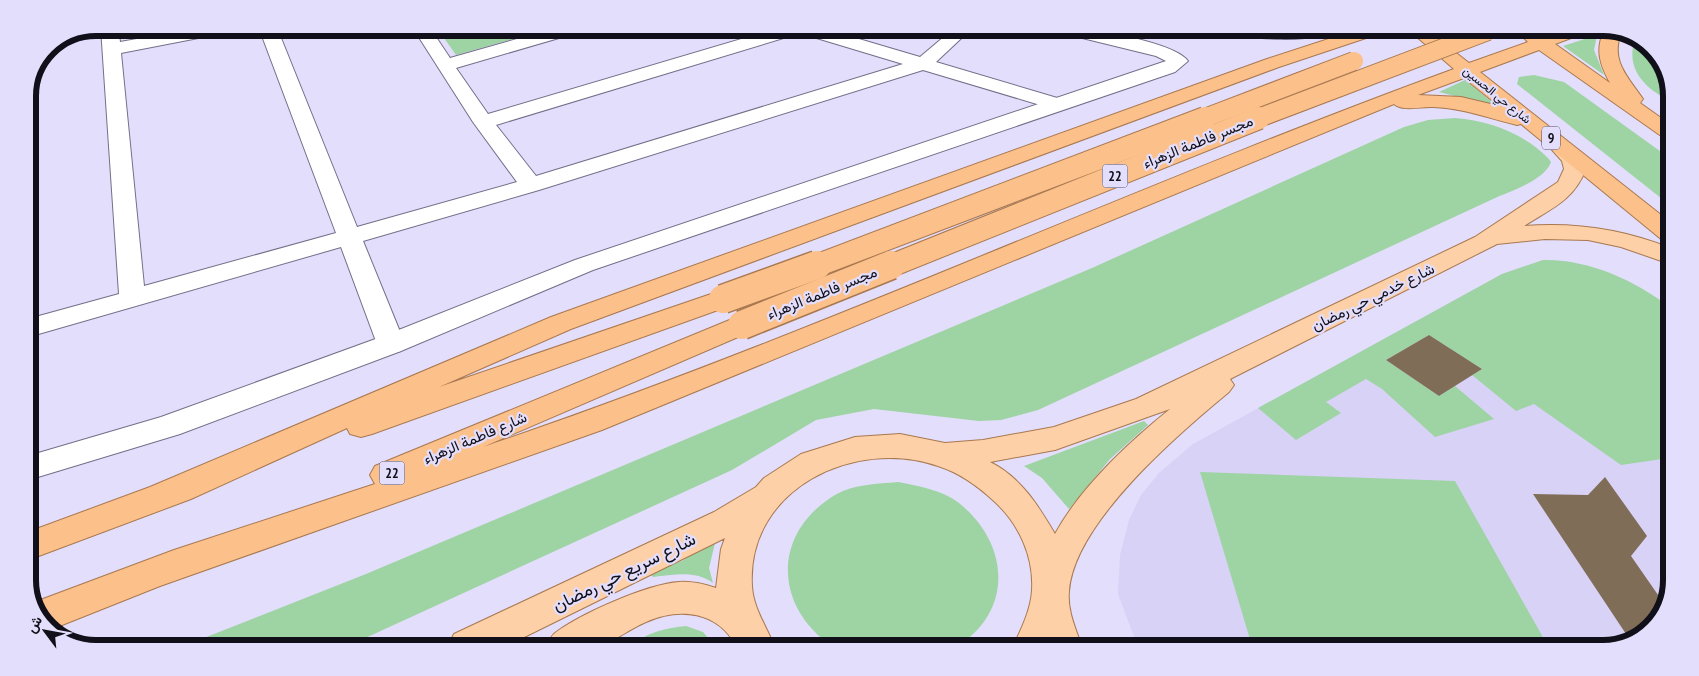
<svg xmlns="http://www.w3.org/2000/svg" width="1699" height="676" viewBox="0 0 1699 676" font-family="'PT Sans Narrow',Vazirmatn,sans-serif">
	<style>
		.built { fill: #d8d2f6 }
		.green { fill: #9ed3a4 }
		.building { fill: #806d57 }
		.lines { fill: none; stroke-linecap: round; stroke-linejoin: round }
		.minor-casing { stroke: #736f89; stroke-width: 2 }
		.secondary-casing { stroke: #736f89; stroke-width: 2 }
		.primary-casing { stroke: #a97850; stroke-width: 2 }
		.trunk-casing { stroke: #a97850; stroke-width: 2 }
		.minor { fill: #fff; fill-rule: evenodd }
		.secondary { fill: #fff; fill-rule: evenodd }
		.primary { fill: #fdd0a7; fill-rule: evenodd }
		.trunk { fill: #fcc08a; fill-rule: evenodd }
		.trunk-bridge-far2-casing { stroke: #a97850; stroke-width: 20; stroke-linecap: butt }
		.trunk-bridge-far1-casing { stroke: #a97850; stroke-width: 24; stroke-linecap: butt }
		.trunk-bridge-casing { stroke: #a97850; stroke-width: 31; stroke-linecap: butt }
		.trunk-bridge-far2 { stroke: #fcc08a; stroke-width: 18 }
		.trunk-bridge-far1 { stroke: #fcc08a; stroke-width: 22 }
		.trunk-bridge { stroke: #fcc08a; stroke-width: 28 }
		.labels { text-anchor: middle; stroke-width: 4.5; stroke-linejoin: round; paint-order: stroke }
		.far-street-label { font-size: 12px; fill: #110f19; stroke: #e3defb }
		.shield { fill: #e3defb; stroke: #504d5d; stroke-width: 1 }
		.shield-label { font-size: 14px; font-weight: bold; fill: #110f19 }
		.street-label { font-size: 15px; fill: #110f19; stroke: #e3defb }
		.near-street-label { font-size: 18px; fill: #110f19; stroke: #e3defb }
		.rim { fill: none; stroke: #110f19; stroke-width: 6 }
	</style>
	<rect width="100%" height="100%" fill="#e3defb"/>
	<path class="built" d="M 1543,260 L 1566,261 L 1601,270 L 1628,281 L 1670,307 L 1668,602 L 1641,637 L 1603,648 L 1138,647 L 1118,594 L 1120,555 L 1129,520 L 1141,495 L 1159,473 L 1193,444 L 1502,274 Z"/>
	<g class="green">
		<path d="M 437,28 L 549,29 L 456,55 Z"/>
		<path d="M 1597,35 L 1594,50 L 1604,75 L 1563,46 Z"/>
		<path d="M 1635,39 L 1657,55 L 1671,92 L 1671,101 C 1667,101 1662,97 1658,94 C 1638,81 1627,63 1635,39 Z"/>
		<path d="M 1534,75 L 1564,82 L 1671,159 L 1671,206 L 1517,84 L 1519,77 Z"/>
		<path d="M 1465,80 L 1498,107 L 1439,92 Z"/>
		<path d="M 1455,118 C 1490,121 1523,133 1548,158 L 1551,162 C 1544,181 1510,191 1493,199 L 1038,410 L 1001,420 L 979,421 L 874,409 L 816,420 L 732,470 L 350,645 L 186,645 L 366,574 L 1092,268 L 1404,127 L 1428,120 Z"/>
		<path d="M 1543,260 C 1588,259 1634,280 1670,307 L 1669,458 L 1621,465 L 1534,404 L 1516,411 L 1472,375 L 1482,369 L 1429,335 L 1386,360 L 1439,396 L 1455,386 L 1494,419 L 1435,437 L 1382,389 L 1366,379 L 1326,402 L 1341,413 L 1296,440 L 1258,408 L 1502,274 Z"/>
		<path d="M 1144,421 L 1148,425 L 1110,459 L 1069,509 L 1042,478 L 1024,466 Z"/>
		<path d="M 1200,472 L 1455,481 L 1549,648 L 1252,646 Z"/>
		<path d="M 898,482 C 919,486 942,490 959,503 C 1010,544 1014,612 956,647 L 833,647 C 773,606 772,533 835,495 C 854,484 877,484 898,482 Z"/>
		<path d="M 716,539 L 709,568 L 713,583 C 695,570 674,575 653,577 L 651,575 L 657,570 L 682,561 Z"/>
		<path d="M 686,626 L 703,632 L 715,646 L 632,646 C 646,632 667,628 686,626 Z"/>
	</g>
	<g class="building">
		<path d="M 1429,335 L 1482,369 L 1439,396 L 1386,360 Z"/>
		<path d="M 1605,477 L 1647,536 L 1631,556 L 1665,605 L 1641,637 L 1630,640 L 1533,494 L 1588,495 Z"/>
	</g>
	<g class="lines">
		<g class="minor-casing">
			<path id="minor" d="M 101,28 L 118,28 L 120,42 L 198,28 L 233,28 L 230,32 L 224,33 L 121,53 L 144,286 L 336,233 L 259,28 L 277,28 L 357,227 L 517,182 L 473,122 L 413,28 L 430,28 L 450,58 L 552,29 L 578,29 L 576,33 L 456,68 L 488,114 L 775,29 L 825,29 L 920,57 L 952,30 L 970,30 L 936,62 L 1064,100 L 1067,104 L 1064,108 L 1057,110 L 923,70 L 539,190 L 363,241 L 405,344 L 401,351 L 391,353 L 381,351 L 377,344 L 341,247 L 28,337 L 28,319 L 119,294 ZM 800,33 L 903,64 L 536,176 L 496,125 Z"/>
		</g>
		<g class="secondary-casing">
			<g id="secondary">
				<path d="M 1063,30 C 1073,30 1084,29 1094,30 C 1114,33 1177,45 1188,61 L 1175,72 L 593,270 L 401,351 L 180,434 L 28,480 L 28,456 L 161,417 L 381,337 L 575,260 L 1166,61 L 1156,56 L 1066,34 Z"/>
				<path d="M 1222,30 L 1325,31 L 1326,31 L 1323,35 C 1293,42 1261,38 1230,35 L 1224,34 Z"/>
			</g>
		</g>
		<g class="primary-casing">
			<path id="primary" d="M 1557,137 C 1571,140 1581,156 1586,169 C 1573,201 1552,208 1524,226 C 1575,222 1623,229 1670,248 L 1670,264 L 1621,247 L 1588,240 L 1545,239 L 1497,244 L 1230,379 L 1234,385 L 1229,392 C 1178,434 1074,523 1069,591 C 1067,611 1076,629 1082,647 L 1013,647 C 1021,629 1031,610 1032,590 C 1034,557 1019,524 995,502 C 978,486 960,473 938,466 C 855,437 746,489 752,586 C 753,608 767,627 774,646 L 736,646 C 718,611 679,607 646,622 C 631,628 617,640 601,645 C 589,650 561,646 547,646 C 549,641 551,636 555,633 C 580,614 647,584 679,582 C 692,581 704,584 716,588 L 721,549 L 725,538 L 506,646 L 448,646 L 454,634 L 714,512 L 756,487 L 764,478 L 801,454 L 855,437 L 900,434 L 945,443 L 983,440 L 1054,427 L 1136,399 L 1475,237 L 1558,182 L 1564,169 L 1562,161 L 1546,143 L 1550,139 ZM 1170,409 C 1129,442 1080,488 1055,534 C 1039,507 1021,477 990,462 L 1055,450 Z"/>
		</g>
		<g class="trunk-casing">
			<g id="trunk">
				<path d="M 1353,31 L 1378,31 L 1375,35 L 1279,67 L 571,329 L 439,387 L 714,293 L 723,291 L 732,293 L 736,299 L 732,305 L 372,434 L 361,437 L 350,434 L 347,428 L 191,499 L 28,560 L 28,532 L 150,487 L 551,317 L 1267,59 Z"/>
				<path d="M 1410,31 L 1428,31 L 1469,63 L 1528,42 L 1520,34 L 1522,31 L 1536,31 L 1543,36 L 1557,31 L 1582,31 L 1579,35 L 1555,44 L 1610,83 C 1600,65 1595,50 1604,31 L 1622,31 C 1609,60 1628,77 1643,99 L 1640,103 L 1671,125 L 1671,140 L 1664,138 L 1539,50 L 1480,72 L 1670,222 L 1670,241 L 1661,239 L 1521,124 L 1517,125 C 1488,118 1463,108 1433,107 C 1422,106 1403,112 1394,104 L 602,430 L 160,586 L 52,629 L 42,622 L 35,602 L 174,550 L 375,484 L 370,475 L 375,466 L 732,319 L 742,316 L 752,319 L 756,325 L 752,331 L 483,447 C 812,336 1128,188 1454,69 ZM 1464,78 L 1499,106 L 1461,97 L 1418,95 Z"/>
			</g>
		</g>
		<use href="#minor" class="minor"/>
		<use href="#secondary" class="secondary"/>
		<use href="#primary" class="primary"/>
		<use href="#trunk" class="trunk"/>
		<g class="trunk-bridge-far2-casing">
			<g id="trunk-bridge-far2">
				<path d="M 1202,119 L 1354,61"/>
				<path d="M 1256,119 L 1488,31"/>
			</g>
		</g>
		<g class="trunk-bridge-far1-casing">
			<g id="trunk-bridge-far1">
				<path d="M 813,267 L 1205,118"/>
				<path d="M 888,267 L 1259,118"/>
			</g>
		</g>
		<g class="trunk-bridge-casing">
			<g id="trunk-bridge">
				<path d="M 723,299 L 817,265"/>
				<path d="M 742,325 L 891,265"/>
			</g>
		</g>
		<use href="#trunk-bridge-far2" class="trunk-bridge-far2"/>
		<use href="#trunk-bridge-far1" class="trunk-bridge-far1"/>
		<use href="#trunk-bridge" class="trunk-bridge"/>
	</g>
	<g class="labels">
		<g class="far-street-label">
			<text transform="translate(1497 95) rotate(39)" y="4">شارع حي الحسين</text>
		</g>
		<g class="shield">
			<rect x="1542" y="126.5" width="18" height="23" rx="4"/>
			<rect x="1102.5" y="164.5" width="25" height="23" rx="4"/>
			<rect x="379.5" y="461.5" width="25" height="23" rx="4"/>
		</g>
		<g class="shield-label">
			<text x="1551" y="143">9</text>
			<text x="1115" y="181">22</text>
			<text x="392" y="478">22</text>
		</g>
		<g class="street-label">
			<text transform="translate(1198 142) rotate(-22)" y="5">مجسر فاطمة الزهراء</text>
			<text transform="translate(822 293) rotate(-22)" y="5">مجسر فاطمة الزهراء</text>
			<text transform="translate(1373 297) rotate(-26)" y="5">شارع خدمي حي رمضان</text>
			<text transform="translate(475 438) rotate(-23)" y="5">شارع فاطمة الزهراء</text>
		</g>
		<g class="near-street-label">
			<text transform="translate(624 572) rotate(-26)" y="6">شارع سريع حي رمضان</text>
		</g>
	</g>
	<path d="M0 0H1699V676H0ZM96 36H1603A60 60 0 0 1 1663 96V580A60 60 0 0 1 1603 640H96A60 60 0 0 1 36 580V96A60 60 0 0 1 96 36Z" fill="#e3defb" fill-rule="evenodd"/>
	<path class="rim" d="M96 36H1603A60 60 0 0 1 1663 96V580A60 60 0 0 1 1603 640H96A60 60 0 0 1 36 580V96A60 60 0 0 1 96 36Z"/>
	<g transform="translate(45 631) rotate(302)" stroke="#e3defb" stroke-width="4" paint-order="stroke">
	<path d="M0-4L9 19L0 12L-9 19Z" fill="#110f19"/>
	<text y="-8" font-size="14" font-weight="bold" text-anchor="middle" fill="#110f19">ش</text>
	</g>
</svg>
